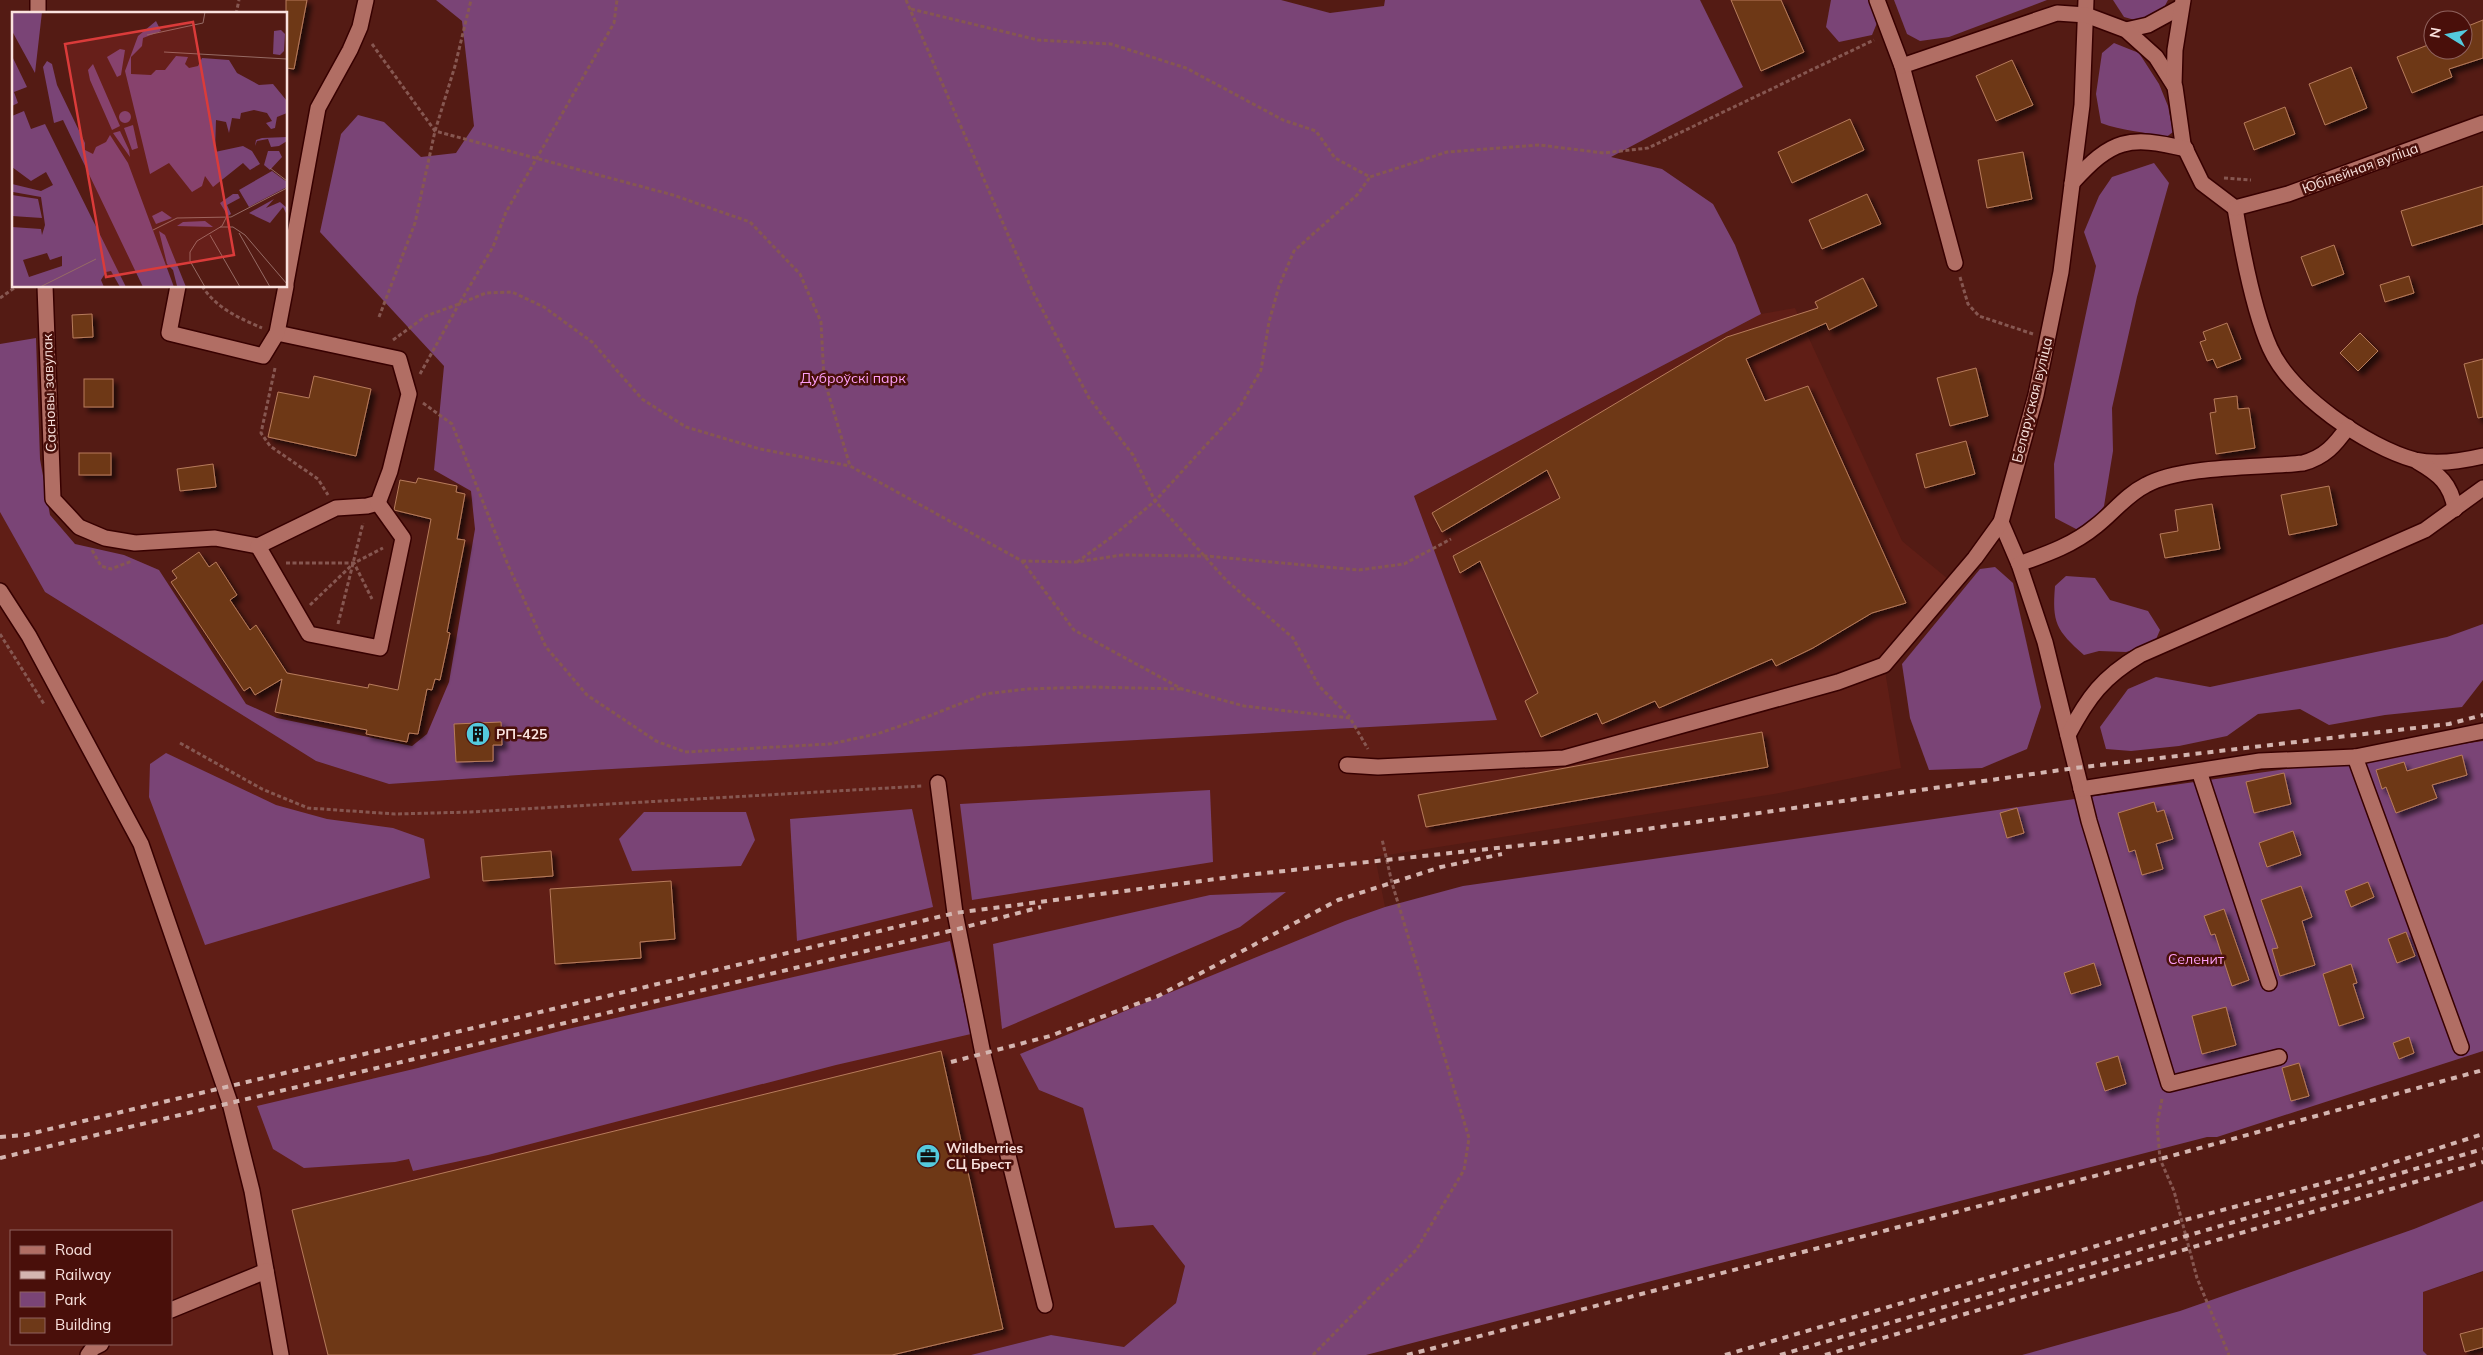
<svg xmlns="http://www.w3.org/2000/svg" width="2483" height="1355" viewBox="0 0 2483 1355" font-family="Mulish,sans-serif">
	<style>
		.built { fill: #601e16; fill-rule: evenodd }
		.green { fill: #7a4476 }
		.building { fill: #6e3918; stroke: #b77b5b; filter: url(#shadow) }
		.lines { fill: none; stroke-linecap: round; stroke-linejoin: round }
		.minor-casing { stroke: #370000; stroke-width: 18 }
		.path { stroke: #865751; stroke-width: 3; stroke-dasharray: 4 2.5; stroke-linecap: butt }
		.minor { stroke: #b16e64; stroke-width: 15 }
		.rail { stroke: #d4b5b0; stroke-width: 4; stroke-dasharray: 6 6; stroke-linecap: butt }
		.labels { text-anchor: middle; stroke-width: 5; stroke-linejoin: round; paint-order: stroke }
		.street-label { font-size: 14px; fill: #fae2de; stroke: #490f0a }
		.park-label { font-size: 14px; fill: #fd9ef7; stroke: #490f0a }
		.poi-label { font-size: 14px; font-weight: bold; fill: #fae2de; stroke: #490f0a; text-anchor: start }
		.inset-road { fill: none; stroke: #966b65; stroke-width: 1 }
		.view { fill: #da3b3a; fill-opacity: 0.15; stroke: #da3b3a; stroke-width: 2.5 }
		.inset-edge { fill: none; stroke: #fae2de; stroke-width: 2.5 }
	</style>
	<defs>
		<filter id="shadow"><feDropShadow dx="4.5" dy="4.5" stdDeviation="2.5" flood-color="#0009"/></filter>
	</defs>
	<rect width="100%" height="100%" fill="#541b14"/>
	<g class="built">
		<path d="M 1795,308 L 1902,541 L 1954,584 L 1884,665 L 1901,768 L 1774,794 L 1375,857 L 1385,907 L 1345,921 L 1039,1090 L 1083,1108 L 1115,1228 L 1153,1225 L 1185,1266 L 1176,1303 L 1124,1347 L 1051,1335 L 971,1355 L 0,1355 L 0,512 L 45,592 L 316,761 L 389,784 L 594,770 L 1496,720 L 1414,496 L 1761,314 ZM 11,1231 L 171,1231 L 171,1344 L 11,1344 Z"/>
		<path d="M 2483,1272 L 2483,1355 L 2427,1355 L 2423,1352 L 2423,1292 Z"/>
	</g>
	<g class="green">
		<path d="M 436,0 L 1281,0 L 1330,13 L 1384,6 L 1385,0 L 1700,0 L 1743,87 L 1611,157 L 1662,169 L 1713,204 L 1735,245 L 1761,314 L 1414,496 L 1497,720 L 594,770 L 389,784 L 316,761 L 45,592 L 0,512 L 0,344 L 36,338 L 40,459 L 50,515 L 75,544 L 124,555 L 159,570 L 246,704 L 277,718 L 412,746 L 427,734 L 449,682 L 475,529 L 471,491 L 434,470 L 444,366 L 320,232 L 341,134 L 358,115 L 384,122 L 421,157 L 456,153 L 474,126 L 462,21 Z"/>
		<path d="M 1831,0 L 1869,0 L 1877,23 L 1872,35 L 1839,42 L 1826,27 Z"/>
		<path d="M 1894,0 L 2047,0 L 1949,37 L 1920,41 L 1907,34 Z"/>
		<path d="M 2113,0 L 2168,0 L 2160,15 L 2142,22 L 2124,17 Z"/>
		<path d="M 2114,43 L 2139,53 L 2159,84 L 2168,106 L 2173,132 L 2165,138 C 2144,131 2122,131 2101,123 L 2096,94 L 2102,53 Z"/>
		<path d="M 2154,163 L 2169,183 L 2137,297 L 2112,408 L 2113,451 L 2104,506 L 2091,523 L 2078,530 L 2055,518 L 2054,464 L 2096,266 L 2084,232 L 2099,196 L 2112,177 Z"/>
		<path d="M 1995,567 L 2013,583 L 2041,707 L 2027,749 L 1982,768 L 1929,770 L 1910,718 L 1902,664 L 1980,569 Z"/>
		<path d="M 2066,576 L 2095,578 L 2110,600 L 2148,611 L 2160,630 L 2154,644 L 2126,652 L 2099,651 L 2084,655 C 2056,630 2052,623 2055,586 Z"/>
		<path d="M 2483,624 L 2483,680 L 2462,707 L 2385,715 L 2329,725 L 2300,709 L 2258,714 L 2227,736 L 2179,746 L 2131,751 L 2106,749 L 2100,727 L 2128,689 L 2156,677 L 2210,687 L 2447,637 Z"/>
		<path d="M 2483,741 L 2483,1051 L 2217,1137 L 2207,1137 L 1366,1355 L 971,1355 L 1051,1335 L 1124,1347 L 1176,1303 L 1185,1266 L 1153,1225 L 1115,1228 L 1083,1108 L 1039,1090 L 1020,1054 L 1345,921 L 1385,907 L 1463,886 Z"/>
		<path d="M 166,753 L 276,805 L 327,819 L 393,828 L 424,839 L 430,878 L 205,945 L 149,797 L 150,764 Z"/>
		<path d="M 1210,790 L 1213,862 L 972,900 L 960,804 Z"/>
		<path d="M 912,809 L 933,907 L 797,941 L 790,819 Z"/>
		<path d="M 644,812 L 746,812 L 755,840 L 741,866 L 632,871 L 619,839 Z"/>
		<path d="M 1286,892 L 1240,927 L 1002,1029 L 993,944 L 1210,895 Z"/>
		<path d="M 950,941 L 971,1034 L 836,1065 L 488,1155 L 413,1171 L 409,1159 L 395,1162 L 304,1168 L 273,1149 L 257,1106 L 418,1068 L 568,1029 Z"/>
		<path d="M 2483,1201 L 2483,1271 L 2423,1292 L 2423,1351 L 2427,1355 L 2022,1355 L 2180,1311 L 2414,1229 Z"/>
	</g>
	<g class="building">
		<path d="M 286,0 L 307,0 L 294,69 L 286,68 Z"/>
		<path d="M 1731,0 L 1781,0 L 1804,52 L 1761,71 Z"/>
		<path d="M 2483,20 L 2483,58 L 2449,69 L 2452,77 L 2412,93 L 2397,57 L 2433,43 L 2433,50 L 2463,50 L 2463,28 Z"/>
		<path d="M 2012,60 L 2033,105 L 1996,121 L 1976,76 Z"/>
		<path d="M 2351,67 L 2367,108 L 2325,125 L 2309,84 Z"/>
		<path d="M 2285,107 L 2295,134 L 2254,150 L 2244,123 Z"/>
		<path d="M 1850,119 L 1864,150 L 1792,183 L 1778,152 Z"/>
		<path d="M 2023,152 L 2032,199 L 1987,208 L 1978,160 Z"/>
		<path d="M 2483,186 L 2483,224 L 2412,246 L 2401,211 Z"/>
		<path d="M 1867,194 L 1881,224 L 1822,249 L 1809,220 Z"/>
		<path d="M 2334,245 L 2344,274 L 2312,286 L 2301,257 Z"/>
		<path d="M 2409,276 L 2414,293 L 2385,302 L 2380,285 Z"/>
		<path d="M 1863,278 L 1877,306 L 1829,330 L 1826,323 L 1746,359 L 1765,401 L 1808,386 L 1906,603 L 1872,613 L 1813,648 L 1776,666 L 1772,659 L 1659,708 L 1655,701 L 1602,724 L 1597,713 L 1541,737 L 1525,701 L 1538,693 L 1480,561 L 1460,573 L 1453,556 L 1560,498 L 1547,470 L 1442,532 L 1432,513 L 1727,337 L 1818,308 L 1815,302 Z"/>
		<path d="M 92,314 L 93,337 L 73,338 L 72,315 Z"/>
		<path d="M 2227,323 L 2241,359 L 2217,368 L 2213,359 L 2207,361 L 2200,342 L 2206,340 L 2203,332 Z"/>
		<path d="M 2360,333 L 2378,351 L 2358,371 L 2340,353 Z"/>
		<path d="M 2483,359 L 2483,417 L 2478,418 L 2464,364 Z"/>
		<path d="M 1976,368 L 1988,416 L 1950,426 L 1937,378 Z"/>
		<path d="M 314,376 L 371,389 L 356,456 L 268,437 L 278,392 L 309,398 Z"/>
		<rect x="84" y="379" width="29" height="28"/>
		<path d="M 2237,396 L 2238,409 L 2249,408 L 2255,448 L 2216,454 L 2210,413 L 2216,412 L 2214,399 Z"/>
		<path d="M 1966,441 L 1975,474 L 1925,488 L 1916,454 Z"/>
		<rect x="79" y="453" width="32" height="22"/>
		<path d="M 213,464 L 216,487 L 180,491 L 177,469 Z"/>
		<path d="M 418,478 L 457,486 L 456,492 L 465,494 L 457,539 L 465,540 L 447,632 L 450,633 L 440,680 L 435,679 L 432,690 L 427,689 L 418,734 L 409,733 L 407,742 L 366,734 L 367,730 L 275,712 L 282,679 L 255,695 L 250,687 L 244,691 L 171,582 L 177,578 L 172,571 L 199,552 L 209,567 L 216,562 L 237,595 L 230,600 L 250,630 L 256,625 L 287,673 L 368,688 L 369,684 L 398,690 L 431,519 L 394,510 L 400,480 L 416,483 Z"/>
		<path d="M 2329,486 L 2337,525 L 2289,535 L 2281,495 Z"/>
		<path d="M 2212,504 L 2220,549 L 2165,558 L 2160,534 L 2178,531 L 2175,510 Z"/>
		<path d="M 501,722 L 502,745 L 493,745 L 493,761 L 456,762 L 454,724 Z"/>
		<path d="M 1762,732 L 1768,767 L 1426,827 L 1418,795 Z"/>
		<path d="M 2462,755 L 2467,775 L 2432,785 L 2437,798 L 2396,813 L 2386,787 L 2382,789 L 2376,770 L 2404,762 L 2407,771 Z"/>
		<path d="M 2284,773 L 2291,804 L 2254,813 L 2246,782 Z"/>
		<path d="M 2154,802 L 2157,812 L 2164,810 L 2173,839 L 2156,844 L 2163,869 L 2142,875 L 2135,850 L 2129,852 L 2118,813 Z"/>
		<path d="M 2017,808 L 2024,833 L 2007,838 L 2000,813 Z"/>
		<path d="M 2293,831 L 2301,855 L 2267,867 L 2259,843 Z"/>
		<path d="M 551,851 L 553,876 L 483,881 L 481,857 Z"/>
		<path d="M 671,881 L 675,939 L 640,942 L 641,958 L 555,964 L 550,889 Z"/>
		<path d="M 2368,882 L 2374,897 L 2351,907 L 2345,891 Z"/>
		<path d="M 2301,886 L 2312,917 L 2302,921 L 2315,965 L 2280,976 L 2272,949 L 2278,948 L 2261,900 Z"/>
		<path d="M 2224,909 L 2249,980 L 2232,986 L 2215,934 L 2211,935 L 2204,916 Z"/>
		<path d="M 2406,932 L 2415,956 L 2397,963 L 2388,939 Z"/>
		<path d="M 2094,963 L 2101,985 L 2071,994 L 2064,973 Z"/>
		<path d="M 2351,964 L 2357,983 L 2353,984 L 2364,1018 L 2339,1026 L 2323,974 Z"/>
		<path d="M 2226,1007 L 2236,1045 L 2202,1054 L 2192,1016 Z"/>
		<path d="M 2409,1037 L 2414,1053 L 2399,1059 L 2393,1043 Z"/>
		<path d="M 941,1051 L 1003,1329 L 892,1355 L 328,1355 L 292,1210 Z"/>
		<path d="M 2118,1056 L 2126,1084 L 2105,1091 L 2096,1063 Z"/>
		<path d="M 2299,1063 L 2309,1096 L 2291,1101 L 2282,1068 Z"/>
		<path d="M 2483,1328 L 2483,1347 L 2465,1352 L 2460,1334 Z"/>
	</g>
	<g class="lines">
		<g class="minor-casing">
			<g id="minor">
				<path d="M 38,0 L 38,14"/>
				<path d="M 1877,0 L 1902,66 L 1955,263"/>
				<path d="M 2086,0 L 2082,105 L 2061,272 L 2036,395 L 2001,522 L 2019,564 L 2045,642 L 2089,821 L 2169,1084 L 2279,1057"/>
				<path d="M 2126,30 L 2148,25 L 2181,7"/>
				<path d="M 1902,66 L 2057,13 L 2086,15 L 2126,30 L 2156,57 L 2175,87 L 2183,144 L 2202,183 L 2235,208"/>
				<path d="M 2174,85 L 2175,50 L 2183,0"/>
				<path d="M 2072,183 C 2112,139 2128,135 2186,149"/>
				<path d="M 2235,208 C 2242,250 2253,310 2270,348 C 2291,395 2367,447 2415,460 C 2437,465 2462,461 2483,456"/>
				<path d="M 2235,208 L 2288,194 L 2483,123"/>
				<path d="M 286,283 L 318,108 L 350,50 L 360,27 L 366,0"/>
				<path d="M 45,286 L 53,499 L 79,527 L 105,538 L 135,543 L 215,538 L 258,546 L 336,508 L 367,506 L 378,503 L 390,471 L 409,394 L 399,359 L 277,333"/>
				<path d="M 178,286 L 169,333 L 263,356 L 277,333 L 286,286"/>
				<path d="M 2418,462 C 2439,474 2451,484 2455,509"/>
				<path d="M 258,546 L 309,634 L 380,648 L 403,538 L 378,503"/>
				<path d="M 2019,564 C 2047,554 2073,545 2096,526 C 2113,513 2126,495 2146,485 C 2183,465 2259,468 2303,463 C 2325,457 2335,445 2348,427"/>
				<path d="M 0,591 L 29,636 L 141,844 L 230,1103 L 252,1191 L 281,1355"/>
				<path d="M 2068,735 C 2088,697 2103,677 2140,655 L 2425,530 L 2483,488"/>
				<path d="M 2355,757 L 2461,1047"/>
				<path d="M 1347,765 L 1378,767 L 1564,758 L 1838,682 L 1884,665 L 1975,558 L 2001,522"/>
				<path d="M 2199,771 L 2269,983"/>
				<path d="M 938,783 L 955,913 L 983,1054 L 1045,1305"/>
				<path d="M 2081,789 L 2260,761 L 2355,757 L 2483,731"/>
				<path d="M 171,1310 L 266,1271"/>
				<path d="M 88,1355 L 93,1348 L 101,1344"/>
			</g>
		</g>
		<g class="path">
			<path d="M 906,0 L 1032,290 L 1089,398 L 1133,455 L 1155,501 L 1226,580 L 1293,638 L 1319,686 L 1350,717"/>
			<path d="M 911,9 L 1038,40 L 1111,44 L 1186,68 L 1283,120 L 1316,131 L 1335,158 L 1370,177 L 1447,152 L 1539,145 L 1604,153 L 1648,148 L 1874,40"/>
			<path d="M 236,14 L 239,0"/>
			<path d="M 372,44 L 435,131 L 673,195 L 750,222 L 800,274 L 821,322 L 824,379 L 850,466 L 1022,561 L 1074,630 L 1182,689 L 1244,706 L 1350,718 L 1368,749"/>
			<path d="M 2224,178 L 2251,180"/>
			<path d="M 1960,277 L 1968,304 L 1979,316 L 2033,334"/>
			<path d="M 202,286 C 216,308 239,318 262,328"/>
			<path d="M 0,298 L 17,286"/>
			<path d="M 379,317 L 415,223 L 435,131 L 455,66 L 471,0"/>
			<path d="M 393,340 L 426,316 L 459,304 L 493,247 L 506,212 L 614,23 L 617,0"/>
			<path d="M 275,368 L 261,433 L 270,446 L 318,479 L 328,495"/>
			<path d="M 420,374 L 459,304 L 486,293 L 512,292 L 544,307 L 592,342 L 642,399 L 686,427 L 760,449 L 850,466"/>
			<path d="M 423,403 L 452,424 L 508,565 L 546,647 L 587,695 L 656,741 L 685,752 L 830,744 L 877,734 L 929,716 L 985,694 L 1026,689 L 1091,687 L 1182,689"/>
			<path d="M 92,550 L 101,566 L 111,569 L 132,561"/>
			<path d="M 1022,561 L 1077,562 L 1122,555 L 1206,556 L 1359,570 L 1404,564 L 1451,539"/>
			<path d="M 1077,562 L 1113,536 L 1155,501 L 1238,410 L 1261,370 L 1269,322 L 1279,286 L 1294,251 L 1357,195 L 1370,177"/>
			<path d="M 286,563 L 354,563 L 383,548"/>
			<path d="M 310,605 L 354,563 L 372,599"/>
			<path d="M 338,624 L 363,523"/>
			<path d="M 0,634 L 44,704"/>
			<path d="M 180,743 L 262,789 L 308,808 L 395,814 L 471,812 L 922,786"/>
			<path d="M 2162,1099 L 2157,1124 L 2160,1159 L 2174,1191 L 2197,1278 L 2229,1355"/>
			<path d="M 1313,1355 L 1416,1250 L 1464,1170 L 1469,1138 L 1392,883 L 1382,839"/>
		</g>
		<use href="#minor" class="minor"/>
		<g class="rail">
			<path d="M 951,1062 L 1050,1036 L 1158,996 L 1338,900 L 1441,867 L 1502,854"/>
			<path d="M 0,1137 L 25,1135 L 955,913 L 1247,875 L 1562,841 L 2075,768 L 2449,724 L 2483,715"/>
			<path d="M 0,1158 L 958,929 L 1041,907"/>
			<path d="M 1407,1355 L 2160,1159 L 2483,1070"/>
			<path d="M 1725,1355 L 2181,1221 L 2351,1176 L 2483,1134"/>
			<path d="M 1780,1355 L 2483,1149"/>
			<path d="M 1825,1355 L 2483,1162"/>
		</g>
	</g>
	<defs>
		<g id="building-disc" transform="scale(1.25)"><circle r="9.5" fill="#54cadd" stroke="#490f0a"/><path d="M-4-6H4V6H1V3H-1V6H-4ZM-2.5-4.3h1.7v1.8h-1.7ZM.8-4.3h1.7v1.8H.8ZM-2.5-1h1.7V.8h-1.7ZM.8-1h1.7V.8H.8Z" fill="#111"/></g>
		<g id="office-disc" transform="scale(1.25)"><circle r="9.5" fill="#54cadd" stroke="#490f0a"/><path d="M-6-3h4V-5.5h4V-3h4V5H-6ZM-1-4.5V-3h2v-1.5ZM-6 0V1H6V0Z" fill="#111"/></g>
	</defs>
	<g fill-rule="evenodd">
		<use href="#building-disc" x="478" y="734"/>
		<use href="#office-disc" x="928" y="1156"/>
	</g>
	<g class="labels">
		<g class="street-label">
			<text transform="translate(2360 168) rotate(-20)" y="5">Юбілейная вуліца</text>
			<text transform="translate(49 393) rotate(-92)" y="5">Сасновы завулак</text>
			<text transform="translate(2032 400) rotate(-76)" y="5">Беларуская вуліца</text>
		</g>
		<g class="park-label">
			<text x="853" y="383">Дуброўскі парк</text>
			<text x="2196" y="964">Селенит</text>
		</g>
		<g class="poi-label">
			<text x="496" y="739">РП-425</text>
			<text x="946" y="1153">Wildberries<tspan x="946" dy="16">СЦ Брест</tspan></text>
		</g>
	</g>
	<g transform="translate(12 12)">
		<rect width="275" height="275" fill="#541b14"/>
		<path d="M 0,0 L 30,0 L 23,61 L 0,19 ZM 144,9 L 149,19 L 131,26 L 130,34 L 119,45 L 119,62 L 139,63 L 144,58 L 153,58 L 164,44 L 176,45 L 173,52 L 177,56 L 186,54 L 190,46 L 217,48 L 225,61 L 247,73 L 261,72 L 275,89 L 275,101 L 265,105 L 263,116 L 259,117 L 254,111 L 260,109 L 255,101 L 242,98 L 229,101 L 228,107 L 220,106 L 217,121 L 214,110 L 204,108 L 203,140 L 231,134 L 240,139 L 248,152 L 238,158 L 231,151 L 201,175 L 193,164 L 190,174 L 180,180 L 157,151 L 138,162 L 113,59 L 126,24 ZM 269,18 L 273,22 L 272,39 L 268,43 L 261,42 L 262,19 ZM 108,37 L 113,38 L 109,63 L 105,65 L 95,45 ZM 0,44 L 15,75 L 2,80 L 6,91 L 0,94 ZM 35,49 L 40,52 L 45,73 L 73,131 L 73,138 L 81,142 L 84,135 L 94,130 L 98,123 L 116,151 L 162,275 L 131,275 L 51,108 L 42,111 L 31,55 ZM 81,52 L 108,114 L 100,118 L 78,68 L 76,58 ZM107 105a6 6 0 1 1 12 0a6 6 0 1 1-12 0ZM 12,99 L 19,117 L 33,112 L 114,275 L 108,275 L 99,259 L 94,260 L 89,268 L 92,275 L 0,275 L 0,215 L 29,217 L 30,223 L 33,213 L 29,185 L 1,180 L 0,172 L 29,179 L 41,173 L 34,160 L 19,169 L 0,155 L 0,104 ZM 35,241 L 38,248 L 50,244 L 50,254 L 17,265 L 11,248 ZM 121,113 L 126,136 L 120,138 L 112,116 ZM 108,119 L 117,138 L 118,145 L 101,121 ZM 275,125 L 275,129 L 267,134 L 259,135 L 256,127 L 245,129 L 243,134 L 244,128 L 250,126 ZM 256,139 L 267,139 L 270,145 L 258,158 L 252,153 ZM 260,159 L 275,170 L 275,175 L 237,195 L 227,178 ZM 221,182 L 226,182 L 228,186 L 215,193 L 219,202 L 216,204 L 208,191 ZM 0,183 L 26,187 L 30,206 L 0,204 ZM 262,187 L 254,196 L 268,190 L 275,196 L 275,203 L 271,195 L 258,211 L 237,201 ZM 150,199 L 160,206 L 144,212 L 140,204 ZM 193,209 L 201,215 L 165,214 L 171,210 ZM 147,219 L 153,223 L 174,275 L 165,274 L 161,258 L 155,252 Z" fill="#7a4476" fill-rule="evenodd"/>
		<path class="inset-road" d="M 135,23 L 191,11 L 193,0M 152,40 L 275,47M 258,156 L 275,169M 208,215 L 221,215 L 233,223 L 275,272M 141,218 L 165,206 L 219,205 L 275,176M 227,221 L 258,275M 198,223 L 228,275M 28,275 L 84,247M 193,275 L 178,249 L 178,240 L 185,229 L 210,214 L 214,206"/>
		<path class="view" d="M 181,10 L 222,243 L 94,265 L 53,32 Z"/>
		<rect width="275" height="275" class="inset-edge"/>
	</g>
	<rect x="10" y="1230" width="162" height="115" fill="#490f0a" stroke="#90635f"/>
	<rect x="20" y="1246" width="25" height="8" fill="#b16e64" stroke="#90635f"/>
	<text x="55" y="1255" font-size="15" fill="#fae2de">Road</text>
	<rect x="20" y="1271" width="25" height="8" fill="#d4b5b0" stroke="#90635f"/>
	<text x="55" y="1280" font-size="15" fill="#fae2de">Railway</text>
	<rect x="20" y="1292" width="25" height="15" fill="#7a4476" stroke="#90635f"/>
	<text x="55" y="1305" font-size="15" fill="#fae2de">Park</text>
	<rect x="20" y="1318" width="25" height="15" fill="#6e3918" stroke="#90635f"/>
	<text x="55" y="1330" font-size="15" fill="#fae2de">Building</text>
	<g transform="translate(2448 35) rotate(280)"><circle r="24" fill="#490f0a" stroke="#90635f"/>
	<path d="M0-4L9 19L0 12L-9 19Z" fill="#54cadd"/>
	<text y="-8" font-size="14" font-weight="bold" text-anchor="middle" fill="#fae2de">N</text>
	</g>
</svg>
